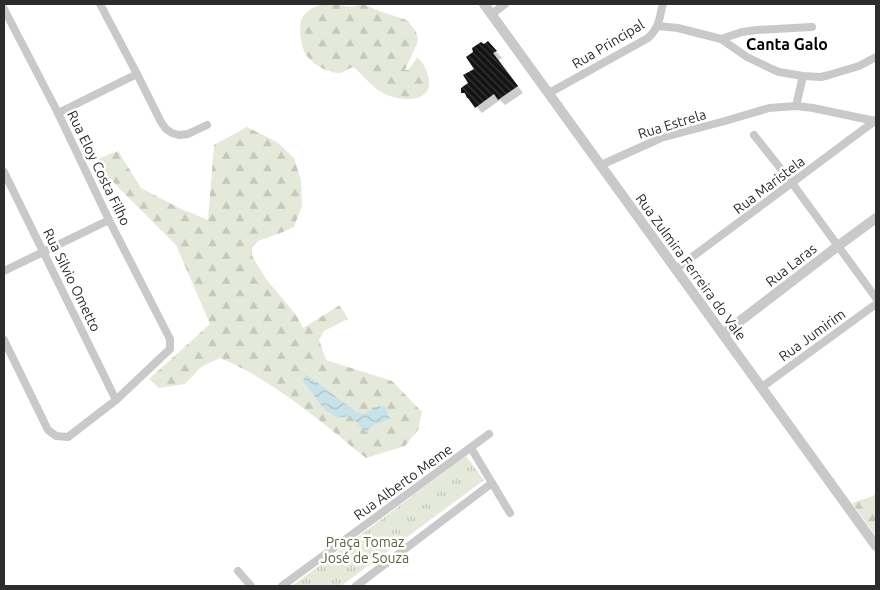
<svg xmlns="http://www.w3.org/2000/svg" width="880" height="590" viewBox="0 0 880 590" font-family="Ubuntu,sans-serif">
	<style>
		.grass { fill: url(#grass-tufts) }
		.forest { fill: url(#forest-firs) }
		.water { fill: url(#water-waves) }
		.shadow { fill: #0003 }
		.building { fill: url(#building-back-hatch) }
		.lines { fill: none; stroke-linecap: round; stroke-linejoin: round }
		.minor { stroke: #c9c9c9; stroke-width: 8 }
		.tertiary { stroke: #c9c9c9; stroke-width: 10 }
		.labels { text-anchor: middle; stroke-width: 5; stroke-linejoin: round; paint-order: stroke }
		.street-label { font-size: 14px; fill: #2c2c2c; stroke: #fff }
		.park-label { font-size: 14px; fill: #58653d; stroke: #fff }
		.quarter-label { font-size: 16px; font-weight: bold; fill: #000; stroke: #fff }
	</style>
	<defs>
		<pattern id="grass-tufts" width="24" height="20" patternUnits="userSpaceOnUse" patternTransform="scale(1.25)"><rect width="24" height="20" fill="#e5e9da"/><path d="M3 7l-1-3M5 7V3M7 7l1-3M15 17l-1-3M17 17v-4M19 17l1-3" fill="none" stroke="#c5c8bb"/></pattern>
		<pattern id="forest-firs" width="22" height="20" patternUnits="userSpaceOnUse" patternTransform="scale(1.25)"><rect width="22" height="20" fill="#e5e9da"/><path d="M5 1l3.5 6h-7zM16 11l3.5 6h-7z" fill="#c5c8bb"/></pattern>
		<pattern id="water-waves" width="16" height="10" patternUnits="userSpaceOnUse" patternTransform="scale(1.25)"><rect width="16" height="10" fill="#c7e2e8"/><path d="M0 5q4-4 8 0t8 0" fill="none" stroke="#abc2c7"/></pattern>
		<pattern id="building-back-hatch" width="6" height="6" patternUnits="userSpaceOnUse" patternTransform="scale(1.25)"><rect width="6" height="6" fill="#131313"/><path d="M-1 5l2 2M0 0l6 6M5-1l2 2" fill="none" stroke="#363636"/></pattern>
	</defs>
	<rect width="100%" height="100%" fill="#fff"/>
	<path class="grass" d="M 466,456 L 484,480 L 341,586 L 292,586 Z"/>
	<g class="forest">
		<path d="M 324,4 L 335,4 L 351,7 L 363,4 L 382,12 L 404,19 L 409,22 L 416,32 L 418,38 L 417,44 L 405,70 L 408,70 L 417,58 C 422,61 424,65 426,70 C 439,101 409,103 387,95 C 376,91 363,76 355,68 C 348,67 346,72 340,73 C 335,74 323,69 318,66 C 315,64 309,59 307,56 C 301,49 298,26 302,18 C 307,10 315,6 324,4 Z"/>
		<path d="M 247,127 L 277,142 L 294,158 L 301,180 L 302,206 L 294,227 L 283,232 L 258,241 L 252,248 L 252,256 L 266,279 L 292,310 L 298,318 L 303,328 L 340,305 L 348,319 L 324,331 L 319,340 L 326,360 L 392,381 L 422,412 L 418,430 L 405,446 L 366,458 C 320,421 275,381 220,358 L 201,367 L 185,384 L 159,388 L 149,379 L 210,324 L 176,245 L 92,161 L 118,151 L 141,188 L 179,208 L 208,220 L 214,145 Z"/>
		<path d="M 876,495 L 876,536 L 852,503 Z"/>
	</g>
	<path class="water" d="M 306,374 L 355,411 L 363,414 L 370,411 L 373,407 L 385,406 L 390,418 L 373,426 L 366,432 C 360,428 357,421 350,416 L 337,418 L 325,410 L 303,381 Z"/>
	<path class="shadow" d="M 488,43 L 502,58 L 499,60 L 523,93 L 505,105 L 500,100 L 482,113 L 463,92 L 470,84 L 476,69 L 484,45 Z"/>
	<path class="building" d="M 488,41 L 497,51 L 493,53 L 518,86 L 498,100 L 494,94 L 475,108 L 468,98 L 467,98 L 465,93 L 461,93 L 461,88 L 468,83 L 463,75 L 474,69 L 466,57 L 473,52 L 472,48 L 481,42 L 484,44 Z"/>
	<g class="lines">
		<g class="minor">
			<path d="M 100,4 L 137,74 L 161,122 L 166,129 L 172,133 L 179,135 L 188,134 L 207,125"/>
			<path d="M 4,9 L 58,113 L 109,220 L 170,339 L 170,349 L 116,400 L 68,437 L 56,436 L 48,430 L 4,340"/>
			<path d="M 492,14 L 505,4"/>
			<path d="M 658,26 L 678,28 L 721,39 L 747,57 L 772,69 L 779,72 L 803,76 L 821,77 L 829,75 L 859,66 L 876,57"/>
			<path d="M 721,39 L 742,32 L 757,30 L 812,27"/>
			<path d="M 549,93 L 648,38 C 660,27 659,18 663,4"/>
			<path d="M 796,106 L 803,76"/>
			<path d="M 58,113 L 137,74"/>
			<path d="M 754,135 L 792,183 L 876,298"/>
			<path d="M 601,165 L 661,138 L 725,121 L 769,108 L 796,106 L 813,108 L 875,121"/>
			<path d="M 4,172 L 116,400"/>
			<path d="M 676,269 L 876,120"/>
			<path d="M 4,271 L 109,220"/>
			<path d="M 762,387 L 876,304"/>
			<path d="M 471,448 L 510,513"/>
			<path d="M 238,571 L 251,586"/>
			<path d="M 282,586 L 489,434"/>
			<path d="M 356,586 L 492,483"/>
		</g>
		<g class="tertiary">
			<path d="M 484,4 L 876,546"/>
			<path d="M 723,334 L 838,246 L 876,218"/>
		</g>
	</g>
	<g class="labels">
		<g class="street-label">
			<text transform="translate(608 44) rotate(-31)" y="5">Rua Principal</text>
			<text transform="translate(672 124) rotate(-17)" y="5">Rua Estrela</text>
			<text transform="translate(99 168) rotate(64)" y="5">Rua Eloy Costa Filho</text>
			<text transform="translate(769 185) rotate(-37)" y="5">Rua Maristela</text>
			<text transform="translate(791 265) rotate(-38)" y="5">Rua Laras</text>
			<text transform="translate(691 267) rotate(54)" y="5">Rua Zulmira Ferreira do Vale</text>
			<text transform="translate(72 280) rotate(64)" y="5">Rua Silvio Ometto</text>
			<text transform="translate(812 335) rotate(-36)" y="5">Rua Jumirim</text>
			<text transform="translate(403 482) rotate(-36)" y="5">Rua Alberto Meme</text>
		</g>
		<g class="park-label">
			<text x="365" y="547">Praça Tomaz<tspan x="365" dy="16">José de Souza</tspan></text>
		</g>
		<g class="quarter-label">
			<text x="787" y="50">Canta Galo</text>
		</g>
	</g>
	<rect width="880" height="590" fill="none" stroke="#2c2c2c" stroke-width="10"/>
</svg>
